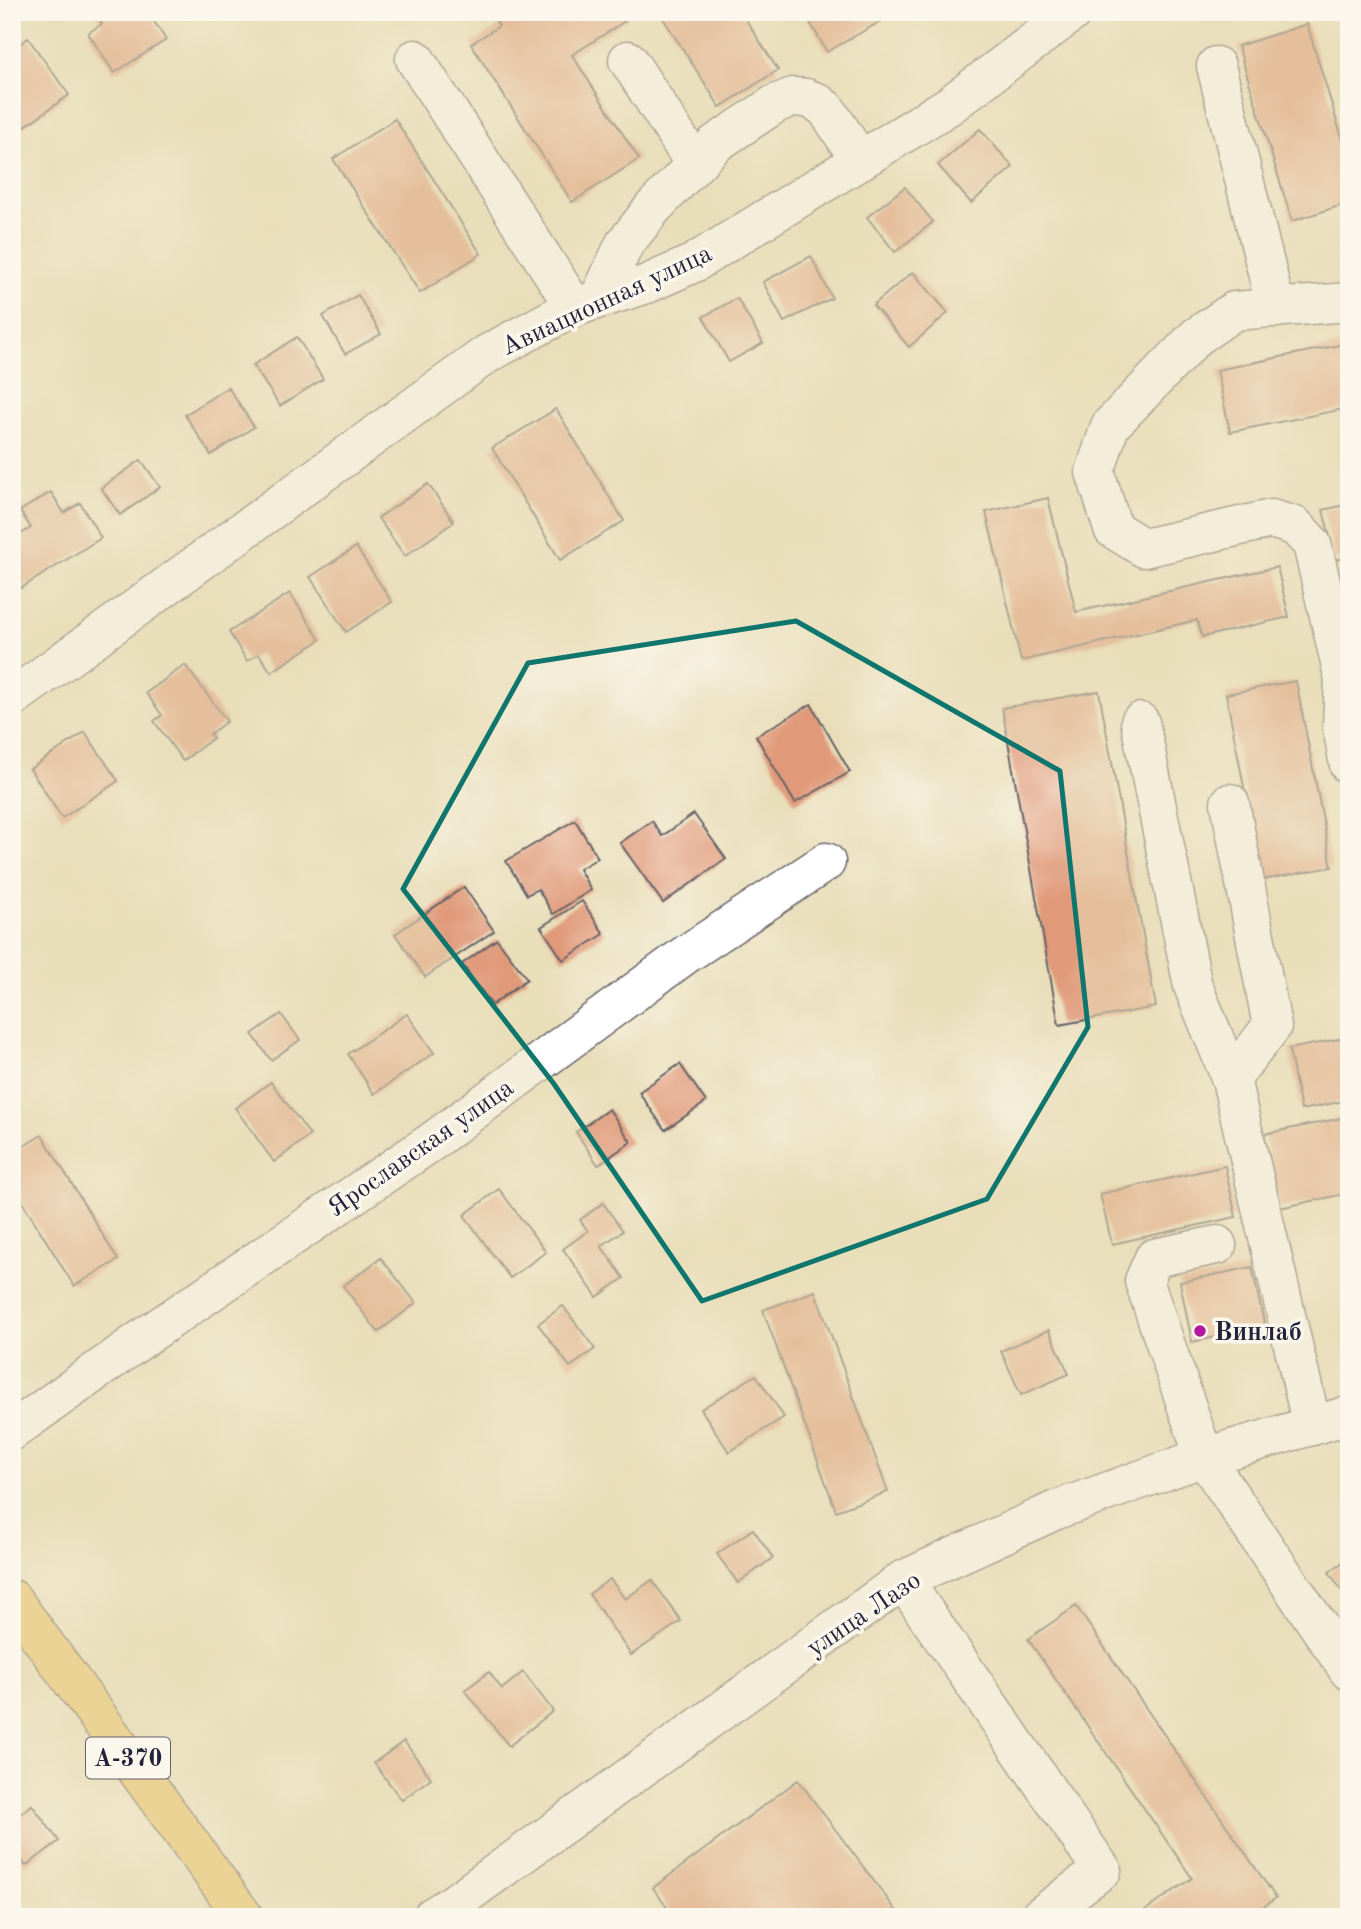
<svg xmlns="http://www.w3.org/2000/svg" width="1361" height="1929" viewBox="0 0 1361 1929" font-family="'Old Standard TT',serif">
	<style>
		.building { fill: #e09a79 }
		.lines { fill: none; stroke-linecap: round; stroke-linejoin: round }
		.minor-casing { stroke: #686467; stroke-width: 41 }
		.highway-casing { stroke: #686467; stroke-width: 41 }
		.minor { stroke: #fff; stroke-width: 38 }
		.highway { stroke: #edc569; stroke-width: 38 }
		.marked { fill: none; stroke: #0f766e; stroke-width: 5; stroke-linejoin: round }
		.poi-dot { fill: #b5179e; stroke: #fbf7ec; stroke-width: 2.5 }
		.labels { text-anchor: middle; stroke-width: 7; stroke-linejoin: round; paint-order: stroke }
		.shield { fill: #fbf7ec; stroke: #636270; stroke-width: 2 }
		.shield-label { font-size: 24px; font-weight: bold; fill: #22223b }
		.street-label { font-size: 26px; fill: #22223b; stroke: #fbf7ec }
		.poi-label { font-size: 26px; font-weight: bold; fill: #22223b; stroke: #fbf7ec; text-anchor: start }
	</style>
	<rect width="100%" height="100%" fill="#fbf7ec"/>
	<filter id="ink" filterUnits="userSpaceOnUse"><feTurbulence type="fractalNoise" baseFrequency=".0143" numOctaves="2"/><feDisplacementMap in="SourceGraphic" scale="14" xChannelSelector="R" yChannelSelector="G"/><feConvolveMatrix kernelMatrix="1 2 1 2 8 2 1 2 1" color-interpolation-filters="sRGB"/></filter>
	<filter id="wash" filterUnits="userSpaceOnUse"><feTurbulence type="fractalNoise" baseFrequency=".00686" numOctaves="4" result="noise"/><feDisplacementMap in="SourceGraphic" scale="28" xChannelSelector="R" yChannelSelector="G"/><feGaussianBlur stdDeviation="1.57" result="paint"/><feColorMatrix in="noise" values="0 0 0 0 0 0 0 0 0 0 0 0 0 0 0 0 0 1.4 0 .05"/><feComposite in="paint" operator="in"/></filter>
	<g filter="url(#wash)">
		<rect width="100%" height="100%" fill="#e9deba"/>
		<g id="blocks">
			<g class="building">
				<path d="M 94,12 L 148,12 L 166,40 L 114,73 L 88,33 L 102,24 Z"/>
				<path d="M 506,12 L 624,12 L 628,19 L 572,55 L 639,159 L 572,202 L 471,44 L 499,26 L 495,19 Z"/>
				<path d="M 659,12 L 741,12 L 778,70 L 720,107 Z"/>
				<path d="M 804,12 L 876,12 L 881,21 L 827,52 Z"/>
				<path d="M 1307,24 L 1349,161 L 1349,203 L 1292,221 L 1238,46 Z"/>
				<path d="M 28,38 L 69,95 L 14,134 L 12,131 L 12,50 Z"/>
				<path d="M 395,119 L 481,254 L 420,293 L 333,159 Z"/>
				<path d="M 980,129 L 1013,167 L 971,203 L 938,165 Z"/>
				<path d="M 905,187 L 933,222 L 895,252 L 867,217 Z"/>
				<path d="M 811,256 L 832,298 L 784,322 L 763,282 Z"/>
				<path d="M 913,272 L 948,313 L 909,347 L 873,305 Z"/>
				<path d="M 358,295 L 381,334 L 345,354 L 323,316 Z"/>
				<path d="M 737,298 L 763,343 L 729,362 L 703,317 Z"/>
				<path d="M 297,337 L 323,379 L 280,406 L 253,365 Z"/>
				<path d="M 1349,343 L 1349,408 L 1230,432 L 1217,370 Z"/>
				<path d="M 228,387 L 254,427 L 211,455 L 185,415 Z"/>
				<path d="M 556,409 L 624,521 L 560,560 L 492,448 Z"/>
				<path d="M 141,460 L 160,487 L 120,515 L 101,488 Z"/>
				<path d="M 428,484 L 454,522 L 405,556 L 378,518 Z"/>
				<path d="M 51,492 L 64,513 L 80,503 L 101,538 L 21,588 L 12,573 L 12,535 L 14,538 L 31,528 L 20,511 Z"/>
				<path d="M 1048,498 L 1076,612 L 1277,567 L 1289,617 L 1202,637 L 1197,620 L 1021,661 L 986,512 Z"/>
				<path d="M 1349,504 L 1349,557 L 1336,560 L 1323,510 Z"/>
				<path d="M 356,547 L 392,602 L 346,632 L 310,577 Z"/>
				<path d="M 290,593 L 320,640 L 271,672 L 259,654 L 247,661 L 229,632 Z"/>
				<path d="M 185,665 L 227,721 L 210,734 L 213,738 L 183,761 L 154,721 L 162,715 L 146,693 Z"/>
				<path d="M 1296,681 L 1332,867 L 1262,880 L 1226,694 Z"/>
				<path d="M 1099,691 L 1156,1007 L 1059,1025 L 1002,708 Z"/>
				<path d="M 811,704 L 850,772 L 795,803 L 756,736 Z"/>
				<path d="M 85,732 L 118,781 L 62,818 L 30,769 Z"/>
				<path d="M 694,814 L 726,859 L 663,903 L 620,843 L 652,821 L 662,836 Z"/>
				<path d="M 575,820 L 598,858 L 579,869 L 591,890 L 553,914 L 538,889 L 527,895 L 506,861 Z"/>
				<path d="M 464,887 L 494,931 L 425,977 L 395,934 Z"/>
				<path d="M 582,901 L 604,934 L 563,960 L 541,927 Z"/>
				<path d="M 497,939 L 527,979 L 492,1005 L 462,964 Z"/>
				<path d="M 281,1014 L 300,1040 L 271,1060 L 252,1034 Z"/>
				<path d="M 407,1014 L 434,1053 L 374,1094 L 348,1054 Z"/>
				<path d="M 1349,1037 L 1349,1100 L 1301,1110 L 1289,1049 Z"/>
				<path d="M 680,1064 L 706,1102 L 665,1130 L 639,1092 Z"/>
				<path d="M 271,1082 L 310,1135 L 274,1162 L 235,1108 Z"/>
				<path d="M 609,1109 L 631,1142 L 598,1165 L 576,1132 Z"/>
				<path d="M 1347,1117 L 1349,1127 L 1349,1193 L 1280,1208 L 1264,1134 Z"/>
				<path d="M 42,1135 L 118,1260 L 74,1286 L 12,1185 L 12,1153 Z"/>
				<path d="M 1225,1166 L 1236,1217 L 1112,1244 L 1100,1194 Z"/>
				<path d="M 499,1189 L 546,1252 L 510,1278 L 464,1215 Z"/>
				<path d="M 603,1203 L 623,1231 L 601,1246 L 624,1278 L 597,1297 L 563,1249 L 588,1231 L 580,1220 Z"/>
				<path d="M 381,1258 L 416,1303 L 378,1332 L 343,1286 Z"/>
				<path d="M 1252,1267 L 1265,1327 L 1192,1342 L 1180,1282 Z"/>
				<path d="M 815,1291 L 888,1492 L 836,1511 L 763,1310 Z"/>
				<path d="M 563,1306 L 595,1349 L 570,1367 L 538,1324 Z"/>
				<path d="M 1049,1330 L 1069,1374 L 1021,1395 L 1001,1351 Z"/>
				<path d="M 756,1375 L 784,1417 L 729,1452 L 701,1409 Z"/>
				<path d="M 753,1529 L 773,1558 L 738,1583 L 717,1554 Z"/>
				<path d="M 1349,1558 L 1349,1601 L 1329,1572 Z"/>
				<path d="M 610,1579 L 625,1599 L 652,1580 L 681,1621 L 631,1655 L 589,1594 Z"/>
				<path d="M 1076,1606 L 1276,1898 L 1248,1917 L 1142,1917 L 1140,1914 L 1192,1878 L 1028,1639 Z"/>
				<path d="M 489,1672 L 502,1689 L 523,1672 L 553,1711 L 509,1746 L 465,1690 Z"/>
				<path d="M 404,1741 L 431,1778 L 402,1800 L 374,1763 Z"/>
				<path d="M 798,1780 L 901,1917 L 674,1917 L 653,1888 Z"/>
				<path d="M 32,1805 L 59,1841 L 26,1866 L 12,1847 L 12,1820 Z"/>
			</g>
		</g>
	</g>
	<g filter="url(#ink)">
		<use href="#blocks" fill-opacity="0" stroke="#686467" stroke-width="2"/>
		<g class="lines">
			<g class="minor-casing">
				<g id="minor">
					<path d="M 415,59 L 575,308"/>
					<path d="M 628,60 L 695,164"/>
					<path d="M 1216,66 L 1276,308"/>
					<path d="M 599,299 L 624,245 L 653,208 L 715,144 L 775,104 L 793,97 L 806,98 L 817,102 L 827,110 L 860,160"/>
					<path d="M 1349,675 L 1344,679 L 1342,727 L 1349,765"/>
					<path d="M 1344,679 L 1312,544 L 1295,526 L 1271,519 L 1144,548 L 1113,529 L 1095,472 L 1110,426 L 1196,337 L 1234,311 L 1349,302"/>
					<path d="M 12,698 L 487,354 L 567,311 L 584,304 L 647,284 L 694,263 L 950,105 L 1073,12"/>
					<path d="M 1140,722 L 1193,986 L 1231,1079 L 1312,1426"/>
					<path d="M 1230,803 L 1272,1026 L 1231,1079"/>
					<path d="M 1217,1245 L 1154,1258 L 1144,1281 L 1204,1457 L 1349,1671"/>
					<path d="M 12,1431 L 146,1336 L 430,1143 L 685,955 L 826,862"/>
					<path d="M 903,1580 L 1102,1870 L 1039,1917"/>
					<path d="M 432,1917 L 453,1904 L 903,1580 L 1056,1510 L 1204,1457 L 1349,1415"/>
				</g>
			</g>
			<g class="highway-casing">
				<path id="highway" d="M 12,1599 L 244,1917"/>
			</g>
			<use href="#minor" class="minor"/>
			<use href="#highway" class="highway"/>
		</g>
	</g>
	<path d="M0 0H1361V1929H0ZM 796,621 L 1060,771 L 1088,1027 L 987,1199 L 702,1301 L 554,1084 L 403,889 L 528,663 Z" fill="#e9deba" fill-opacity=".55" fill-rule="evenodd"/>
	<path class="marked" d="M 796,621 L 1060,771 L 1088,1027 L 987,1199 L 702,1301 L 554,1084 L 403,889 L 528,663 Z"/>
	<circle class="poi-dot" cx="1200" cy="1331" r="7"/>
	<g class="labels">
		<rect class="shield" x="86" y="1737.5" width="84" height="41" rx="5"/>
		<g class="shield-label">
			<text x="128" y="1766">А-370</text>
		</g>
		<g class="street-label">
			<text transform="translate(606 299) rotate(-25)" y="9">Авиационная улица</text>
			<text transform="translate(420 1147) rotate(-35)" y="9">Ярославская улица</text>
			<text transform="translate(863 1613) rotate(-34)" y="9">улица Лазо</text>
		</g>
		<g class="poi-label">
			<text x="1214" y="1340">Винлаб</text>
		</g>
	</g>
	<rect width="1361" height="1929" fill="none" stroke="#fbf7ec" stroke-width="42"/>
</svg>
